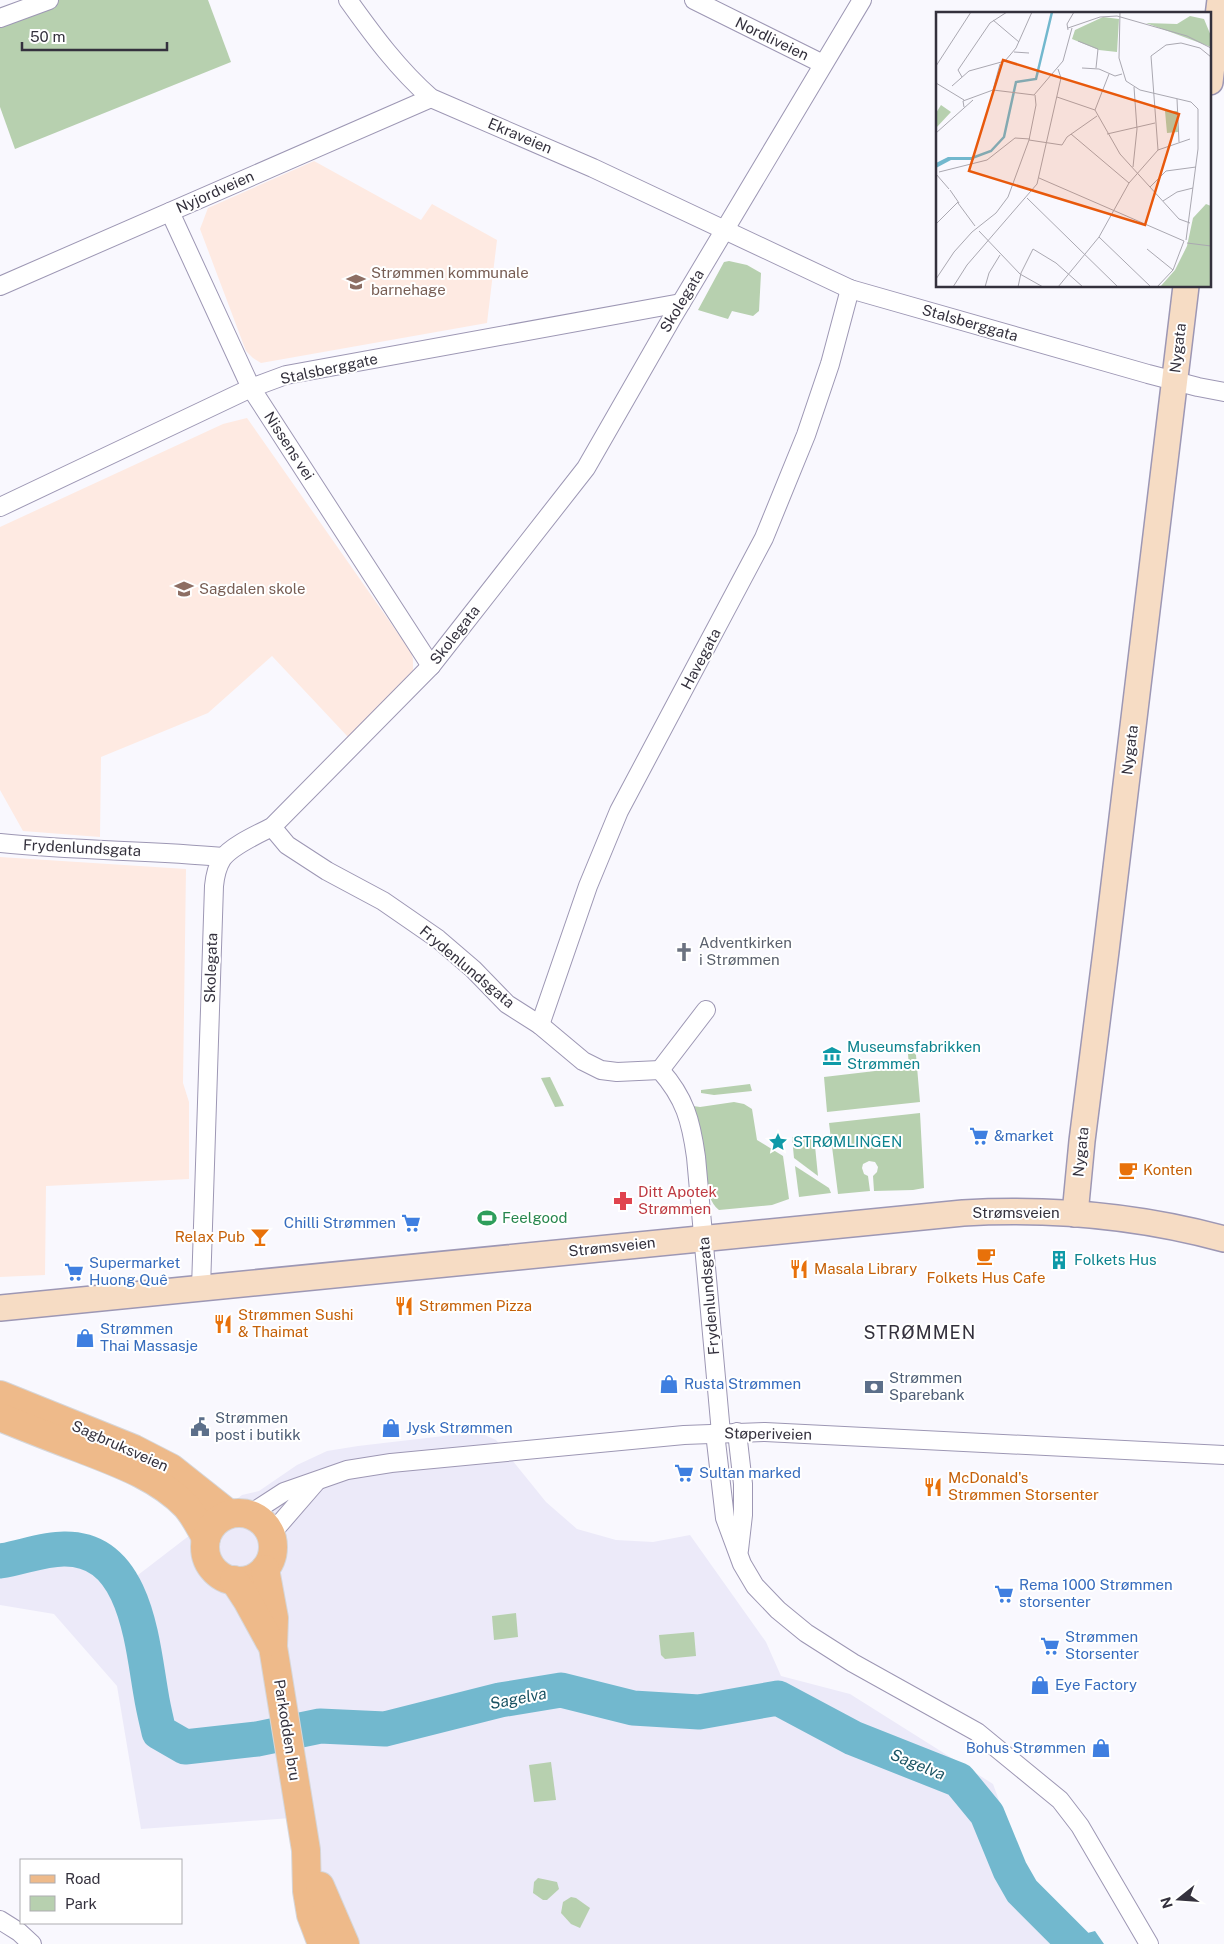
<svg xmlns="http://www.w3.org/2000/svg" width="1224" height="1944" viewBox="0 0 1224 1944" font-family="'Public Sans',sans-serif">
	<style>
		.built { fill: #eceaf9 }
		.education { fill: #feeae2 }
		.green { fill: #b7d0af }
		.water { fill: #72b8ce }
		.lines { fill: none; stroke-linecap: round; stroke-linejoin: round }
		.river { stroke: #72b8ce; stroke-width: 35 }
		.minor-casing { stroke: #9d97b4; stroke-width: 20 }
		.secondary-casing { stroke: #9d97b4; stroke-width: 28 }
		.primary-casing { stroke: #d6d6d8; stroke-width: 30 }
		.minor { stroke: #fff; stroke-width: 18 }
		.secondary { stroke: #f6dcc4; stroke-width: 25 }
		.primary { stroke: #eeba8a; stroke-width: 28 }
		.labels { text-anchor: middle; stroke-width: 4; stroke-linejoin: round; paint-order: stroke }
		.street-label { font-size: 15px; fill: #34313d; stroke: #fff }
		.education-label { font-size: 15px; fill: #785e54; stroke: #fff; text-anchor: start }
		.worship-label { font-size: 15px; fill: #5b616d; stroke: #fff; text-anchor: start }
		.culture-label { font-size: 15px; fill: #0d838f; stroke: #fff; text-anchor: start }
		.shop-label { font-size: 15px; fill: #366cbe; stroke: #fff; text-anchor: start }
		.food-label { font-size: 15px; fill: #c56008; stroke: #fff; text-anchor: start }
		.health-label { font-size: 15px; fill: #be3a42; stroke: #fff; text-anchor: start }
		.leisure-label { font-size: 15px; fill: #27864d; stroke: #fff; text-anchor: start }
		.service-label { font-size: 15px; fill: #4e5e75; stroke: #fff; text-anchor: start }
		.water-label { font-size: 16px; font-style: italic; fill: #195363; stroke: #fff }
		.quarter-label { font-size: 18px; letter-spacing: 1px; fill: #34313d; stroke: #fff }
		.inset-river { fill: none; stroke: #72b8ce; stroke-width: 2.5 }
		.inset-road { fill: none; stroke: #aaa8b1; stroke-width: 1 }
		.view { fill: #e8590c; fill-opacity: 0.15; stroke: #e8590c; stroke-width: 2.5 }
		.inset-edge { fill: none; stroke: #34313d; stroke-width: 2.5 }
	</style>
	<rect width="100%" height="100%" fill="#f9f8fe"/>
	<path class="built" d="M 478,1432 L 496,1440 L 546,1502 L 577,1529 L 616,1540 L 653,1542 L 690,1535 L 766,1642 L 781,1676 L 850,1694 L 993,1784 L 1034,1896 L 1063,1944 L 327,1944 L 291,1818 L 141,1829 L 117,1686 L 54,1614 L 0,1605 L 0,1562 L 85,1548 L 125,1585 L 242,1495 L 259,1491 L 297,1465 L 327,1451 L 358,1446 Z"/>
	<g class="education">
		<path d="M 314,161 L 421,220 L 432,204 L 497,240 L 487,323 L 261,363 L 253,358 L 246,351 L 200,229 L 208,208 Z"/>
		<path d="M 247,418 L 411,652 L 413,659 L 413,674 L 348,737 L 272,656 L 208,713 L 101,757 L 100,837 L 23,831 L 0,790 L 0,527 L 223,424 Z"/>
		<path d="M 0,857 L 186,869 L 183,1083 L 189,1102 L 189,1179 L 46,1186 L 45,1275 L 0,1277 Z"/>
	</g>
	<g class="green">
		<path d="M 49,0 L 208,0 L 231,62 L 15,149 L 0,107 L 0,18 Z"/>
		<path d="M 729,261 L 747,265 L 761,273 L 759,311 L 753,316 L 732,311 L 728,319 L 698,310 L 724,262 Z"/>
		<path d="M 908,1054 L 914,1053 L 916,1055 L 920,1102 L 827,1112 L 824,1077 L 909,1067 Z"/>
		<path d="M 550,1077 L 564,1106 L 555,1107 L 541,1078 Z"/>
		<path d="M 750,1084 L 752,1091 L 714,1095 L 701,1093 L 701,1090 Z"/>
		<path d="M 734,1102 L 744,1104 L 752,1109 L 757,1140 L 783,1156 L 789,1199 L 772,1205 L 719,1210 C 702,1197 706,1157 702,1137 C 700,1127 696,1117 693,1106 L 700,1107 Z"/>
		<path d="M 920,1113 L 924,1188 L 913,1190 L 874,1191 L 873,1176 L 877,1172 L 878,1167 L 875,1162 L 869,1161 L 863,1164 L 862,1168 L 864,1174 L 868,1176 L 870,1191 L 838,1194 L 829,1123 Z"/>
		<path d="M 814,1136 L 818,1176 L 794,1158 L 792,1137 Z"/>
		<path d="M 795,1166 L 829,1188 L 831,1193 L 799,1197 Z"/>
		<path d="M 516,1613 L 518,1637 L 494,1640 L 492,1616 Z"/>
		<path d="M 694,1632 L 696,1656 L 665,1659 L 661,1655 L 659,1635 Z"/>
		<path d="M 551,1762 L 556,1800 L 534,1802 L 529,1765 Z"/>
		<path d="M 538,1878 L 557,1882 L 559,1889 L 547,1900 L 543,1900 L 533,1893 L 534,1882 Z"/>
		<path d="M 571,1897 L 576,1898 L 590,1908 L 580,1928 L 571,1924 L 561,1913 L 563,1902 Z"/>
	</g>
	<path class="water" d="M 1095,1931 L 1104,1944 L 1072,1944 L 1069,1938 Z"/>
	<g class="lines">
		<path class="river" d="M 0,1561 C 21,1558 42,1549 64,1549 C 136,1548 142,1643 151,1694 C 153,1707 156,1719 159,1732 L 185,1747 L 257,1739 L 320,1726 L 385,1729 L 500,1700 L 561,1690 L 633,1708 L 699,1712 L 778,1698 L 853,1738 L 959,1780 L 987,1814 L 1010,1870 L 1022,1891 L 1075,1944"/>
		<g class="minor-casing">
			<g id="minor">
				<path d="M 348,0 C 373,35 398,69 431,98 L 593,168 L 850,289 L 1148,374 L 1198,387 L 1224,392"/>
				<path d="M 694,0 L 823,64"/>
				<path d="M 0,18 L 49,0"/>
				<path d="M 170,212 L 251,388 L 431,666"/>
				<path d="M 0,286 L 431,98"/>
				<path d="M 0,507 L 251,388 L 286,375 L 681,303"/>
				<path d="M 272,827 L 287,845 L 327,871 L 383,901 L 438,939 L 473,969 L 507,1004 L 540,1025 L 583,1061 L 601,1070 L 617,1072 L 660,1070 C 685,1098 691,1121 696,1157 L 721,1433"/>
				<path d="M 0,843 C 74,851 149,850 223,857"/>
				<path d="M 540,1025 L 588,886 L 619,811 L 764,538 L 806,435 L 830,364 L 850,289"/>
				<path d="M 660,1070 L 706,1010"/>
				<path d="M 201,1288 L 214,886 C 215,876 217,867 222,859 C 231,846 258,834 272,827 L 431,666 L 586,468 L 672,318 L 862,0"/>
				<path d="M 737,1432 L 743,1484 L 743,1515 L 739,1550"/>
				<path d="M 715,1433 L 725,1518 L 742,1564 L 755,1586 L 778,1610 L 806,1633 L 853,1663 L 977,1732 L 1060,1800 L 1080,1826 L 1149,1944"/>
				<path d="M 250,1514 L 284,1492 L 347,1470 L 391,1463 L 684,1435 L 765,1432 L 1224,1455"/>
				<path d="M 271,1534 L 316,1482"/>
				<path d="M 0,1920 L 19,1932 L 32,1944"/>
			</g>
		</g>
		<g class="secondary-casing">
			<g id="secondary">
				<path d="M 1210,82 L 1220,0"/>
				<path d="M 1075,1214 L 1082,1141 L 1106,951 L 1186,286"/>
				<path d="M 0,1308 L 963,1213 C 1051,1208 1139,1216 1224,1239"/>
			</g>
		</g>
		<g class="primary-casing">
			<g id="primary">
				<path d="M 0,1395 L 134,1449 L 171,1468 L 229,1514"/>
				<path d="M 0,1417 C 27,1428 55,1439 82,1449 C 118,1463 158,1477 186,1506 C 194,1515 200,1527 206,1538"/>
				<circle cx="239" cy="1547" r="34"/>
				<path d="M 265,1569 L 274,1618 L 273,1647 L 306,1850 L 307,1891 L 311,1915 L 322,1944"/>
				<path d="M 234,1580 L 247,1600 L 270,1642"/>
				<path d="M 320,1886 L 345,1944"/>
			</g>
		</g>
		<use href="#minor" class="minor"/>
		<use href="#secondary" class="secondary"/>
		<use href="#primary" class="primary"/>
	</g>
	<defs>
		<g id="school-bare" transform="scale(1.5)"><path d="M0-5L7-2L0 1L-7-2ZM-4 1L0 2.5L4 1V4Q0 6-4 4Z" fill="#8d6e63" stroke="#fff" stroke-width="2.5" paint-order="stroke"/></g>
		<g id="church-bare" transform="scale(1.5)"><path d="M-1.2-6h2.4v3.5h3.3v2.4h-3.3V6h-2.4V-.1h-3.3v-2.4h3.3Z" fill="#6b7280" stroke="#fff" stroke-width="2.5" paint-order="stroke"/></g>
		<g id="museum-bare" transform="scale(1.5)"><path d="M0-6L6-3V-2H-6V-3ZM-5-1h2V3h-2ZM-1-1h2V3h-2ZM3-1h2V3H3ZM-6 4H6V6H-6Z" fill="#0f9aa8" stroke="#fff" stroke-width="2.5" paint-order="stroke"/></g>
		<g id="supermarket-bare" transform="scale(1.5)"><path d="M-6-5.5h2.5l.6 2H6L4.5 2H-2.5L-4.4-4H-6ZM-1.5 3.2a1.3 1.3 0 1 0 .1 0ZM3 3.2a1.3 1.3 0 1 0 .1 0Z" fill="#3f7fe0" stroke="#fff" stroke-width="2.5" paint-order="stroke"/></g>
		<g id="sight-bare" transform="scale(1.5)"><path d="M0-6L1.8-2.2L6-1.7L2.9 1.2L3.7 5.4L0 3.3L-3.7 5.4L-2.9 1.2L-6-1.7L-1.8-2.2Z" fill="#0f9aa8" stroke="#fff" stroke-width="2.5" paint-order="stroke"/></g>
		<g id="cafe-bare" transform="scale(1.5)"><path d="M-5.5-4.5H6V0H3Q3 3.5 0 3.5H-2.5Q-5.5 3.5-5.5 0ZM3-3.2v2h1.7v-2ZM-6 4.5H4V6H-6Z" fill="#e8710a" stroke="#fff" stroke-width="2.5" paint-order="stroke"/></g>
		<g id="pharmacy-bare" transform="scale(1.5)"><path d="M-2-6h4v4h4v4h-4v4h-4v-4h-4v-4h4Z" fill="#e0444e" stroke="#fff" stroke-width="2.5" paint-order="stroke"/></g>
		<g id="stadium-bare" transform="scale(1.5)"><path d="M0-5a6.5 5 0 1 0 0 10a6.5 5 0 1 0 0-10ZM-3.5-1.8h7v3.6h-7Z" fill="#2e9e5b" stroke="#fff" stroke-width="2.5" paint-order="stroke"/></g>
		<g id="bar-bare" transform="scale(1.5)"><path d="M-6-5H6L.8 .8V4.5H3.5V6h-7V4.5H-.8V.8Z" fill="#e8710a" stroke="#fff" stroke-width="2.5" paint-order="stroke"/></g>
		<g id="building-bare" transform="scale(1.5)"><path d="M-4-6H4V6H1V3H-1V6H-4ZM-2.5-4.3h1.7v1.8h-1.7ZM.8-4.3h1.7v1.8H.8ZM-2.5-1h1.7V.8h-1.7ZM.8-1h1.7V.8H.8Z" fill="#0f9aa8" stroke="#fff" stroke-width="2.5" paint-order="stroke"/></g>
		<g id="restaurant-bare" transform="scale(1.5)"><path d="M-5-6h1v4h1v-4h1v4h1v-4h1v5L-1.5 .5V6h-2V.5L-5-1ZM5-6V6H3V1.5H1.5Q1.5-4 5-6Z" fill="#e8710a" stroke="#fff" stroke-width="2.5" paint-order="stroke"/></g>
		<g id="shop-bare" transform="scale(1.5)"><path d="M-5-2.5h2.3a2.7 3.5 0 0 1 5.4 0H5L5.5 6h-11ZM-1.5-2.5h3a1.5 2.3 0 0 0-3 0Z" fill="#3f7fe0" stroke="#fff" stroke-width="2.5" paint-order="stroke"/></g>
		<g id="bank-bare" transform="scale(1.5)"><path d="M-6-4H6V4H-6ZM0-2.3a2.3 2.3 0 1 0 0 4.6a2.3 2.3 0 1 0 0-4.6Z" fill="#5c6f8a" stroke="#fff" stroke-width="2.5" paint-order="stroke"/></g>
		<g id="civic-bare" transform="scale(1.5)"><path d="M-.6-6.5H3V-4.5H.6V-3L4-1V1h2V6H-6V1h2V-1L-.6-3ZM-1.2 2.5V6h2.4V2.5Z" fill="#5c6f8a" stroke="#fff" stroke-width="2.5" paint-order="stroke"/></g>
	</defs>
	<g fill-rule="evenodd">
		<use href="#school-bare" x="356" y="282"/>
		<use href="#school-bare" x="184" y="589"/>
		<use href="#church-bare" x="684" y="952"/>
		<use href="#museum-bare" x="832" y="1056"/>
		<use href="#supermarket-bare" x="979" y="1136"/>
		<use href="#sight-bare" x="778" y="1142"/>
		<use href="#cafe-bare" x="1128" y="1170"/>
		<use href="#pharmacy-bare" x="623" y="1201"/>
		<use href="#stadium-bare" x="487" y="1218"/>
		<use href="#supermarket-bare" x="411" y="1223"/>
		<use href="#bar-bare" x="260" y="1237"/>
		<use href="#cafe-bare" x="986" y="1256"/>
		<use href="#building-bare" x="1059" y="1260"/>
		<use href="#restaurant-bare" x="799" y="1269"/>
		<use href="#supermarket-bare" x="74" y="1272"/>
		<use href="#restaurant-bare" x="404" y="1306"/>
		<use href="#restaurant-bare" x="223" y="1324"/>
		<use href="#shop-bare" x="85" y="1338"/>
		<use href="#shop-bare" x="669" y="1384"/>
		<use href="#bank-bare" x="874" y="1387"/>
		<use href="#civic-bare" x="200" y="1427"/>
		<use href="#shop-bare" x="391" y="1428"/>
		<use href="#supermarket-bare" x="684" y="1473"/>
		<use href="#restaurant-bare" x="933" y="1487"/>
		<use href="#supermarket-bare" x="1004" y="1594"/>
		<use href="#supermarket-bare" x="1050" y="1646"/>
		<use href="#shop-bare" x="1040" y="1685"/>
		<use href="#shop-bare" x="1101" y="1748"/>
	</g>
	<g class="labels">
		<g class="street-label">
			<text transform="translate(772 39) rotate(26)" y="5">Nordliveien</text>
			<text transform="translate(520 136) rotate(23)" y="5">Ekraveien</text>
			<text transform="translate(215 192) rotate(-24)" y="5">Nyjordveien</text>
			<text transform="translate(682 301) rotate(-59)" y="5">Skolegata</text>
			<text transform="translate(970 323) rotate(16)" y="5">Stalsberggata</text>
			<text transform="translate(1178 348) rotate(-83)" y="5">Nygata</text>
			<text transform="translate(329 369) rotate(-12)" y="5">Stalsberggate</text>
			<text transform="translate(289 446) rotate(57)" y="5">Nissens vei</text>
			<text transform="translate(455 635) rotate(-52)" y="5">Skolegata</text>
			<text transform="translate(701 659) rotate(-62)" y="5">Havegata</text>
			<text transform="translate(1130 750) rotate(-83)" y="5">Nygata</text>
			<text transform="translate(82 848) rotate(3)" y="5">Frydenlundsgata</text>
			<text transform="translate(467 967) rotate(40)" y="5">Frydenlundsgata</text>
			<text transform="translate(211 968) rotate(-88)" y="5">Skolegata</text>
			<text transform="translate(1081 1152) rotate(-84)" y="5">Nygata</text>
			<text x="1016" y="1218">Strømsveien</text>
			<text transform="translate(612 1247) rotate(-6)" y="5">Strømsveien</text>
			<text transform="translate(709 1296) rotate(-95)" y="5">Frydenlundsgata</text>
			<text transform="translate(768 1434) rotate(1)" y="5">Støperiveien</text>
			<text transform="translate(120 1446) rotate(24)" y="5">Sagbruksveien</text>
			<text transform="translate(287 1730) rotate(81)" y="5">Parkodden bru</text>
		</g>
		<g class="education-label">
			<text x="371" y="278">Strømmen kommunale<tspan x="371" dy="17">barnehage</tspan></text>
			<text x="199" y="594">Sagdalen skole</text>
		</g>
		<g class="worship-label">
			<text x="699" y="948">Adventkirken<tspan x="699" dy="17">i Strømmen</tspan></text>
		</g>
		<g class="culture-label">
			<text x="847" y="1052">Museumsfabrikken<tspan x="847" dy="17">Strømmen</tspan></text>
			<text x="793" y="1147">STRØMLINGEN</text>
			<text x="1074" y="1265">Folkets Hus</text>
		</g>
		<g class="shop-label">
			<text x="994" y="1141">&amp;market</text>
			<text x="396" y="1228" text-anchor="end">Chilli Strømmen</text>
			<text x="89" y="1268">Supermarket<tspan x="89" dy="17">Huong Quê</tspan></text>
			<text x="100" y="1334">Strømmen<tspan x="100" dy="17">Thai Massasje</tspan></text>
			<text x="684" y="1389">Rusta Strømmen</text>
			<text x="406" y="1433">Jysk Strømmen</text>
			<text x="699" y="1478">Sultan marked</text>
			<text x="1019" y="1590">Rema 1000 Strømmen<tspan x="1019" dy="17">storsenter</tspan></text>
			<text x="1065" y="1642">Strømmen<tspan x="1065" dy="17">Storsenter</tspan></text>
			<text x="1055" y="1690">Eye Factory</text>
			<text x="1086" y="1753" text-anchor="end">Bohus Strømmen</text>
		</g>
		<g class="food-label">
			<text x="1143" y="1175">Konten</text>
			<text x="245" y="1242" text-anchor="end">Relax Pub</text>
			<text x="814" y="1274">Masala Library</text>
			<text x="986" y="1283" text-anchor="middle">Folkets Hus Cafe</text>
			<text x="419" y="1311">Strømmen Pizza</text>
			<text x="238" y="1320">Strømmen Sushi<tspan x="238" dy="17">&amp; Thaimat</tspan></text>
			<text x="948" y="1483">McDonald's<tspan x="948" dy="17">Strømmen Storsenter</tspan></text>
		</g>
		<g class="health-label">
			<text x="638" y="1197">Ditt Apotek<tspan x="638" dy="17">Strømmen</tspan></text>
		</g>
		<g class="leisure-label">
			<text x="502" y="1223">Feelgood</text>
		</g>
		<g class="service-label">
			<text x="889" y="1383">Strømmen<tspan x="889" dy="17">Sparebank</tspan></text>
			<text x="215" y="1423">Strømmen<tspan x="215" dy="17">post i butikk</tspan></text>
		</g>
		<g class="water-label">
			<text transform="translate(518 1698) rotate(-11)" y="6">Sagelva</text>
			<text transform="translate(918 1764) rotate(22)" y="6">Sagelva</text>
		</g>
		<g class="quarter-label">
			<text x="920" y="1339">STRØMMEN</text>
		</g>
	</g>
	<g transform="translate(936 12)">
		<rect width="275" height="275" fill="#f9f8fe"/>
		<path d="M 254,4 L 268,7 L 275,24 L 275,35 L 210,11 L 241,12 ZM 167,5 L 183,7 L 181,40 L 163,38 L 136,27 L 139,18 ZM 5,93 L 15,100 L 0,116 L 0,101 ZM 229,99 L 241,99 L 242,120 L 231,121 ZM 270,192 L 275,194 L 275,275 L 224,275 L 239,258 L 251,234 L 257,206 Z" fill="#b7d0af"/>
		<path d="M 12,145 L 38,145 L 38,148 L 15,148 L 0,156 L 0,151 Z" fill="#72b8ce"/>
		<path class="inset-river" d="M 36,146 L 55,139 L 68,125 L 80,70 L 100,67 L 116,0"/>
		<path class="inset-road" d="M 184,0 L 183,46 L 190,69 L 204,78 L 255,90 L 262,97 L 262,137 L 250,228M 57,8 L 83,30M 132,16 L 164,5 L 181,4 L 251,24 L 275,36M 132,18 L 131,12 L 138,0M 142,29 L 162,37 L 160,56M 78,40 L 93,41M 0,54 L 35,0M 146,56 L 163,57 L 179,64 L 186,62M 26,65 L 22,58 L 54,11 L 71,0M 0,71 L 28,88M 16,74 L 33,59 L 69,49 L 80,36 L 96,0M 57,78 L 64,52M 121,85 L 159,98 L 184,142 L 243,207 L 254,211M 241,87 L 243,130M 28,95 L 27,89 L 57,78 L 98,83 L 127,49 L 136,16M 159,98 L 173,62M 0,121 L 37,88M 135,122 L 193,171M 171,122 L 219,111M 93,128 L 126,133 L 131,125 L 161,104M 222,138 L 215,44 L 230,33 L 245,31 L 264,36 L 275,45M 197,155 L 201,117 L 198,75M 3,160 L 51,148 L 79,126 L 94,127M 0,162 L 13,177M 103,166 L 248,229M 214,175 L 230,159 L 260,155M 14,178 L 23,191M 91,186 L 182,275M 227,189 L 241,180 L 257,176M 22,191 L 39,214M 0,212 L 22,190M 43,219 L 84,262 L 107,275M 163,225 L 215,275M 251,231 L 275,234M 211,237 L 237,258M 0,267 L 18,240 L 36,220 L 60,201 L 72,185 L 93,128 L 100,93 L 99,83M 17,275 L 31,253 L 101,172 L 125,66 L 122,57M 49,275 L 53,261 L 64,243M 82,275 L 85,261 L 97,237 L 120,251 L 147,275M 122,275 L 163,225 L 193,171 L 222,138 L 254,127M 221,275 L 237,258 L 248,229"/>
		<path class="view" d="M 67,48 L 243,102 L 209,213 L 33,159 Z"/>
		<rect width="275" height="275" class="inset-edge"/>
	</g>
	<rect x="20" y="1859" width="162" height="65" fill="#ffffff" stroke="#aeadb1"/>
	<rect x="30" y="1875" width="25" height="8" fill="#eeba8a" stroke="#aeadb1"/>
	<text x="65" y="1884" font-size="15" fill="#34313d">Road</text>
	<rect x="30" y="1896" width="25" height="15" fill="#b7d0af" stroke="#aeadb1"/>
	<text x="65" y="1909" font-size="15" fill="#34313d">Park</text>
	<g transform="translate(1179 1899) rotate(253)" stroke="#ffffff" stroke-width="4" paint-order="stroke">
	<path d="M0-4L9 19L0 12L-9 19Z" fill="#34313d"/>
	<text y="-8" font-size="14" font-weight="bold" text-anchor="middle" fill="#34313d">N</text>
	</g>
	<path d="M22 42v8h145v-8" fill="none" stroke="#34313d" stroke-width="2.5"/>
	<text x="30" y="42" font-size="15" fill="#34313d" stroke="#ffffff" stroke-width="4" paint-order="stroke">50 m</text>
</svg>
